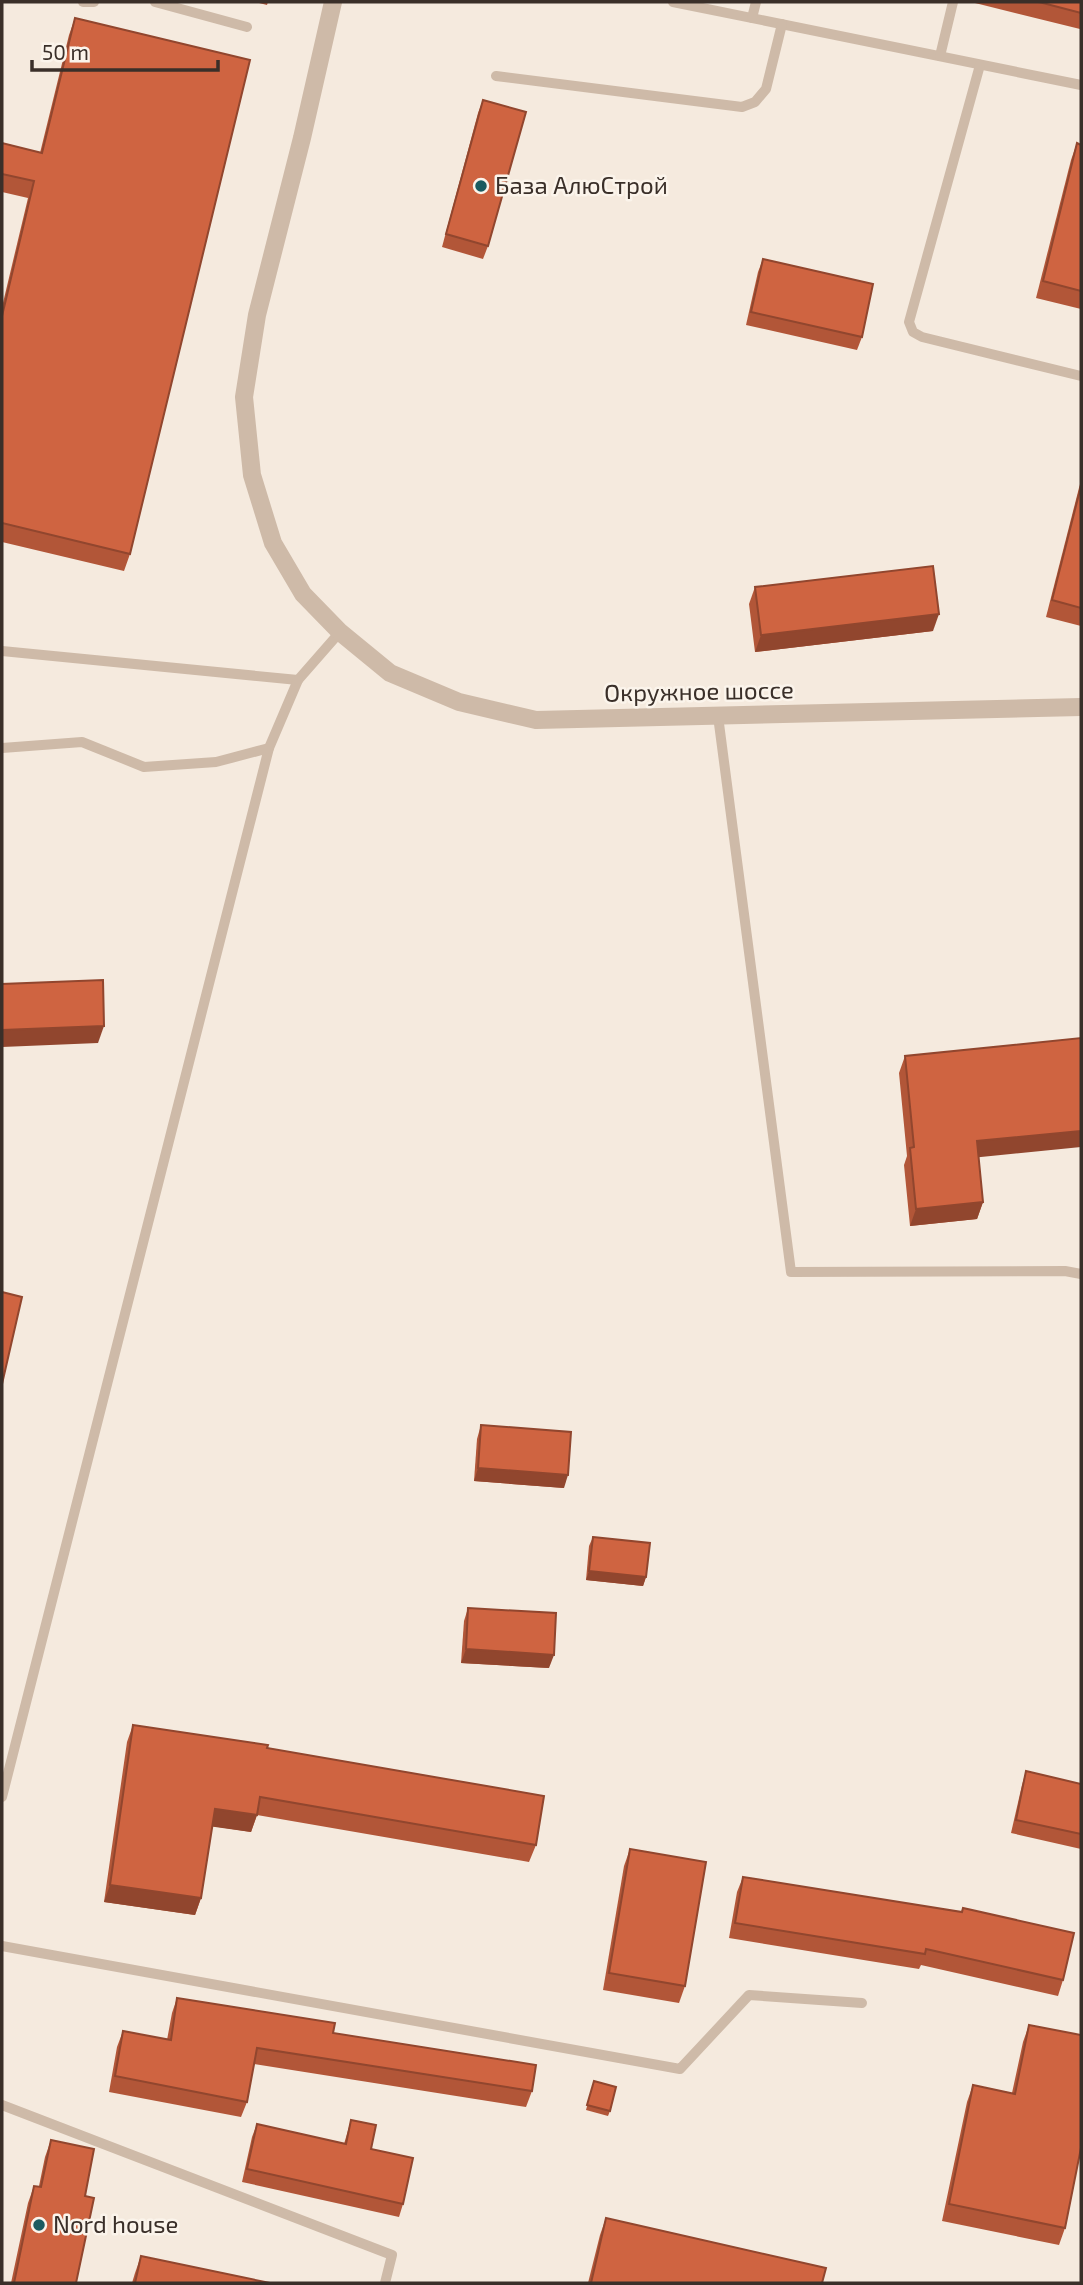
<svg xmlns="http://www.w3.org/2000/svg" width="1083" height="2285" viewBox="0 0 1083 2285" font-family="'Exo 2',sans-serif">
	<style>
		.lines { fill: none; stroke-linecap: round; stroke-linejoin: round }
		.lane { stroke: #cebaa8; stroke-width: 10 }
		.street { stroke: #cebaa8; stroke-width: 18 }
		.wall { fill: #b25638 }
		.shaded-wall { fill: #91462e }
		.building { fill: #cf6441; stroke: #91462e; stroke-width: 2 }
		.poi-dot { fill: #1b5b60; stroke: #fbf4eb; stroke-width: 2.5 }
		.labels { text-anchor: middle; stroke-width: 5; stroke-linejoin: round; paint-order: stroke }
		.poi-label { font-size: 24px; fill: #3a2f29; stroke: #fbf4eb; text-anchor: start }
		.street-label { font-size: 24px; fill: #3a2f29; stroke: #fbf4eb }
	</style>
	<rect width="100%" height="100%" fill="#f5eade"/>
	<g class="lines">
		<g class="lane">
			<path d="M 83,2 L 94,2"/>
			<path d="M 155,2 L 247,27"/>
			<path d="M 673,2 L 1081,85"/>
			<path d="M 752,18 L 756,2"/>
			<path d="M 940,56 L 953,2"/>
			<path d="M 980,65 L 909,322 L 913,332 L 922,337 L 1081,376"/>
			<path d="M 496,76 L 742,107 L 755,102 L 766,89 L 782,24"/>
			<path d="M 2,651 L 298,680"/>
			<path d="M 718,716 L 791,1272 L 1065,1271 L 1081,1274"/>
			<path d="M 2,748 L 82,742 L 144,767 L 216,762 L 269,748"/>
			<path d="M 2,1797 L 269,748 L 298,680 L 340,632"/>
			<path d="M 2,1946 L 680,2069 L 749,1995 L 862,2003"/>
			<path d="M 2,2105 L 392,2255 L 385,2283"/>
		</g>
		<path class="street" d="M 333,2 L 302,138 L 257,315 L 244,397 L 252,475 L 273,543 L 303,594 L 340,632 L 390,673 L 459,702 L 536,720 L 1081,707"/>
	</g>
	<g class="wall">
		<path d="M 255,2 L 268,2 L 267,5 Z"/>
		<path d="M 971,2 L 1081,2 L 1081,27 L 1080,29 Z"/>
		<path d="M 75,18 L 130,554 L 124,571 L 2,542 L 2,307 L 28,198 L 2,192 L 2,143 L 40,153 L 69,35 Z"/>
		<path d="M 483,100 L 488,246 L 483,259 L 442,247 L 478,113 Z"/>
		<path d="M 1077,143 L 1081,145 L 1081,309 L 1036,298 L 1071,160 Z"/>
		<path d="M 763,259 L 862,337 L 857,350 L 746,325 L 758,272 Z"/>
		<path d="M 1081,480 L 1081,626 L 1046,617 Z"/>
		<path d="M 755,587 L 933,631 L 755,652 L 749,604 Z"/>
		<path d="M 905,1056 L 978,1157 L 983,1202 L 977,1219 L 910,1226 L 904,1165 L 907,1156 L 899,1073 Z"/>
		<path d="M 481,1425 L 564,1488 L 474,1481 L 477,1439 Z"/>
		<path d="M 593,1537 L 646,1577 L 643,1586 L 586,1580 L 589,1546 Z"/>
		<path d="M 468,1608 L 549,1668 L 461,1663 L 464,1621 Z"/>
		<path d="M 133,1725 L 267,1748 L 536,1845 L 529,1862 L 257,1815 L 251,1832 L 212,1826 L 201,1898 L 195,1915 L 104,1902 L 127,1742 Z"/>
		<path d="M 1026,1771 L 1081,1784 L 1081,1849 L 1011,1833 L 1022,1785 Z"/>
		<path d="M 630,1849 L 685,1986 L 679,2003 L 603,1990 L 624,1866 Z"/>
		<path d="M 743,1877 L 1063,1980 L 1058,1996 L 921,1965 L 919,1969 L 729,1938 L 737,1892 Z"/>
		<path d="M 177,1998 L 333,2033 L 532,2091 L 526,2107 L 254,2064 L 247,2102 L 241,2117 L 109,2092 L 117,2047 L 123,2031 L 167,2040 L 172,2013 Z"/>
		<path d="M 1029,2025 L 1065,2228 L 1059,2245 L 942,2221 L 967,2102 L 973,2085 L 1012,2093 L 1023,2042 Z"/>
		<path d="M 594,2081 L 610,2111 L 608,2116 L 586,2110 Z"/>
		<path d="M 351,2120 L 371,2149 L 403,2204 L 399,2217 L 242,2182 L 252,2137 L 257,2124 L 344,2144 Z"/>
		<path d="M 51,2140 L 85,2196 L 76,2283 L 11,2283 L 28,2203 L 34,2186 L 39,2186 L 45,2157 Z"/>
		<path d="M 606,2218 L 822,2283 L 588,2283 L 600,2235 Z"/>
		<path d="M 141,2256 L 270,2283 L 132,2283 L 135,2273 Z"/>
	</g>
	<g class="shaded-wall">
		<path d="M 939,614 L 933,631 L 755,652 L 761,635 Z"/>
		<path d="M 104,1026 L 98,1043 L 2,1047 L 2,1030 Z"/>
		<path d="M 1081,1131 L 1081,1147 L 971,1158 L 977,1141 Z"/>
		<path d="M 983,1202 L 977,1219 L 910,1226 L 916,1209 Z"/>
		<path d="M 478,1468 L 568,1475 L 564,1488 L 474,1481 Z"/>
		<path d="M 589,1571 L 646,1577 L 643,1586 L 586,1580 Z"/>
		<path d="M 466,1649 L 554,1655 L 549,1668 L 461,1663 Z"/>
		<path d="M 215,1809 L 257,1815 L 251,1832 L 208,1826 Z"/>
		<path d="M 110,1885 L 201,1898 L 195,1915 L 104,1902 Z"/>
	</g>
	<g class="building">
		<path d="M 1039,2 L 1081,2 L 1081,13 Z"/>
		<path d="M 75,18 L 250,60 L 130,554 L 2,523 L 2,316 L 34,181 L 2,174 L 2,143 L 42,153 Z"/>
		<path d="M 483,100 L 526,112 L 488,246 L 446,234 Z"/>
		<path d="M 1077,143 L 1081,145 L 1081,291 L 1043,281 Z"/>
		<path d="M 763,259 L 873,284 L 862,337 L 751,312 Z"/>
		<path d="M 1081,486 L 1081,608 L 1052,600 Z"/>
		<path d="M 933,566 L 939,614 L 761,635 L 755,587 Z"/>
		<path d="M 103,980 L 104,1026 L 2,1030 L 2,984 Z"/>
		<path d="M 1081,1038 L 1081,1131 L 977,1141 L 983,1202 L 916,1209 L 910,1148 L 914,1147 L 905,1056 Z"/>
		<path d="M 2,1292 L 22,1297 L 2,1384 Z"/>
		<path d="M 481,1425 L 571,1432 L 568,1475 L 478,1468 Z"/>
		<path d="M 593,1537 L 650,1543 L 646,1577 L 589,1571 Z"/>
		<path d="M 468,1608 L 556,1613 L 554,1655 L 466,1649 Z"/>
		<path d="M 133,1725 L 268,1745 L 267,1748 L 544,1796 L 536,1845 L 260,1797 L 257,1815 L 215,1809 L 201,1898 L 110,1885 Z"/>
		<path d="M 1026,1771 L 1081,1784 L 1081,1834 L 1016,1820 Z"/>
		<path d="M 630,1849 L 706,1862 L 685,1986 L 609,1973 Z"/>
		<path d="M 743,1877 L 962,1912 L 963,1908 L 1074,1933 L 1063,1980 L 926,1949 L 925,1954 L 735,1923 Z"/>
		<path d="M 177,1998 L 335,2023 L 333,2033 L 536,2065 L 532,2091 L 257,2048 L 247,2102 L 115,2076 L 123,2031 L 171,2040 Z"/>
		<path d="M 1029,2025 L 1081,2035 L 1081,2148 L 1065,2228 L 949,2204 L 973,2085 L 1015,2094 Z"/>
		<path d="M 594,2081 L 616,2087 L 610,2111 L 587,2105 Z"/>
		<path d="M 351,2120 L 376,2125 L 371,2149 L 413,2158 L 403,2204 L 247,2169 L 257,2124 L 346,2144 Z"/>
		<path d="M 51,2140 L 94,2149 L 85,2196 L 94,2198 L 76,2283 L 14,2283 L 34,2186 L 41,2187 Z"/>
		<path d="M 606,2218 L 826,2268 L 822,2283 L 591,2283 Z"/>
		<path d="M 141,2256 L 270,2283 L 135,2283 Z"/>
	</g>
	<g class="poi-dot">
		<circle cx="481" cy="186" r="7"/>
		<circle cx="39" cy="2225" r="7"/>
	</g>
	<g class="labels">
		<g class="poi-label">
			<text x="495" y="194">База АлюСтрой</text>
			<text x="53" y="2233">Nord house</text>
		</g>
		<g class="street-label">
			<text transform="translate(699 692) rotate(-1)" y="8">Окружное шоссе</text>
		</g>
	</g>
	<rect width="1083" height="2285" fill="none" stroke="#3a2f29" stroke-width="7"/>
	<path d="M32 60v10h186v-10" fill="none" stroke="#3a2f29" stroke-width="3.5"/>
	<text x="42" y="60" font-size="21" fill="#3a2f29" stroke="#fbf4eb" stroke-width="5" paint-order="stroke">50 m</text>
</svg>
